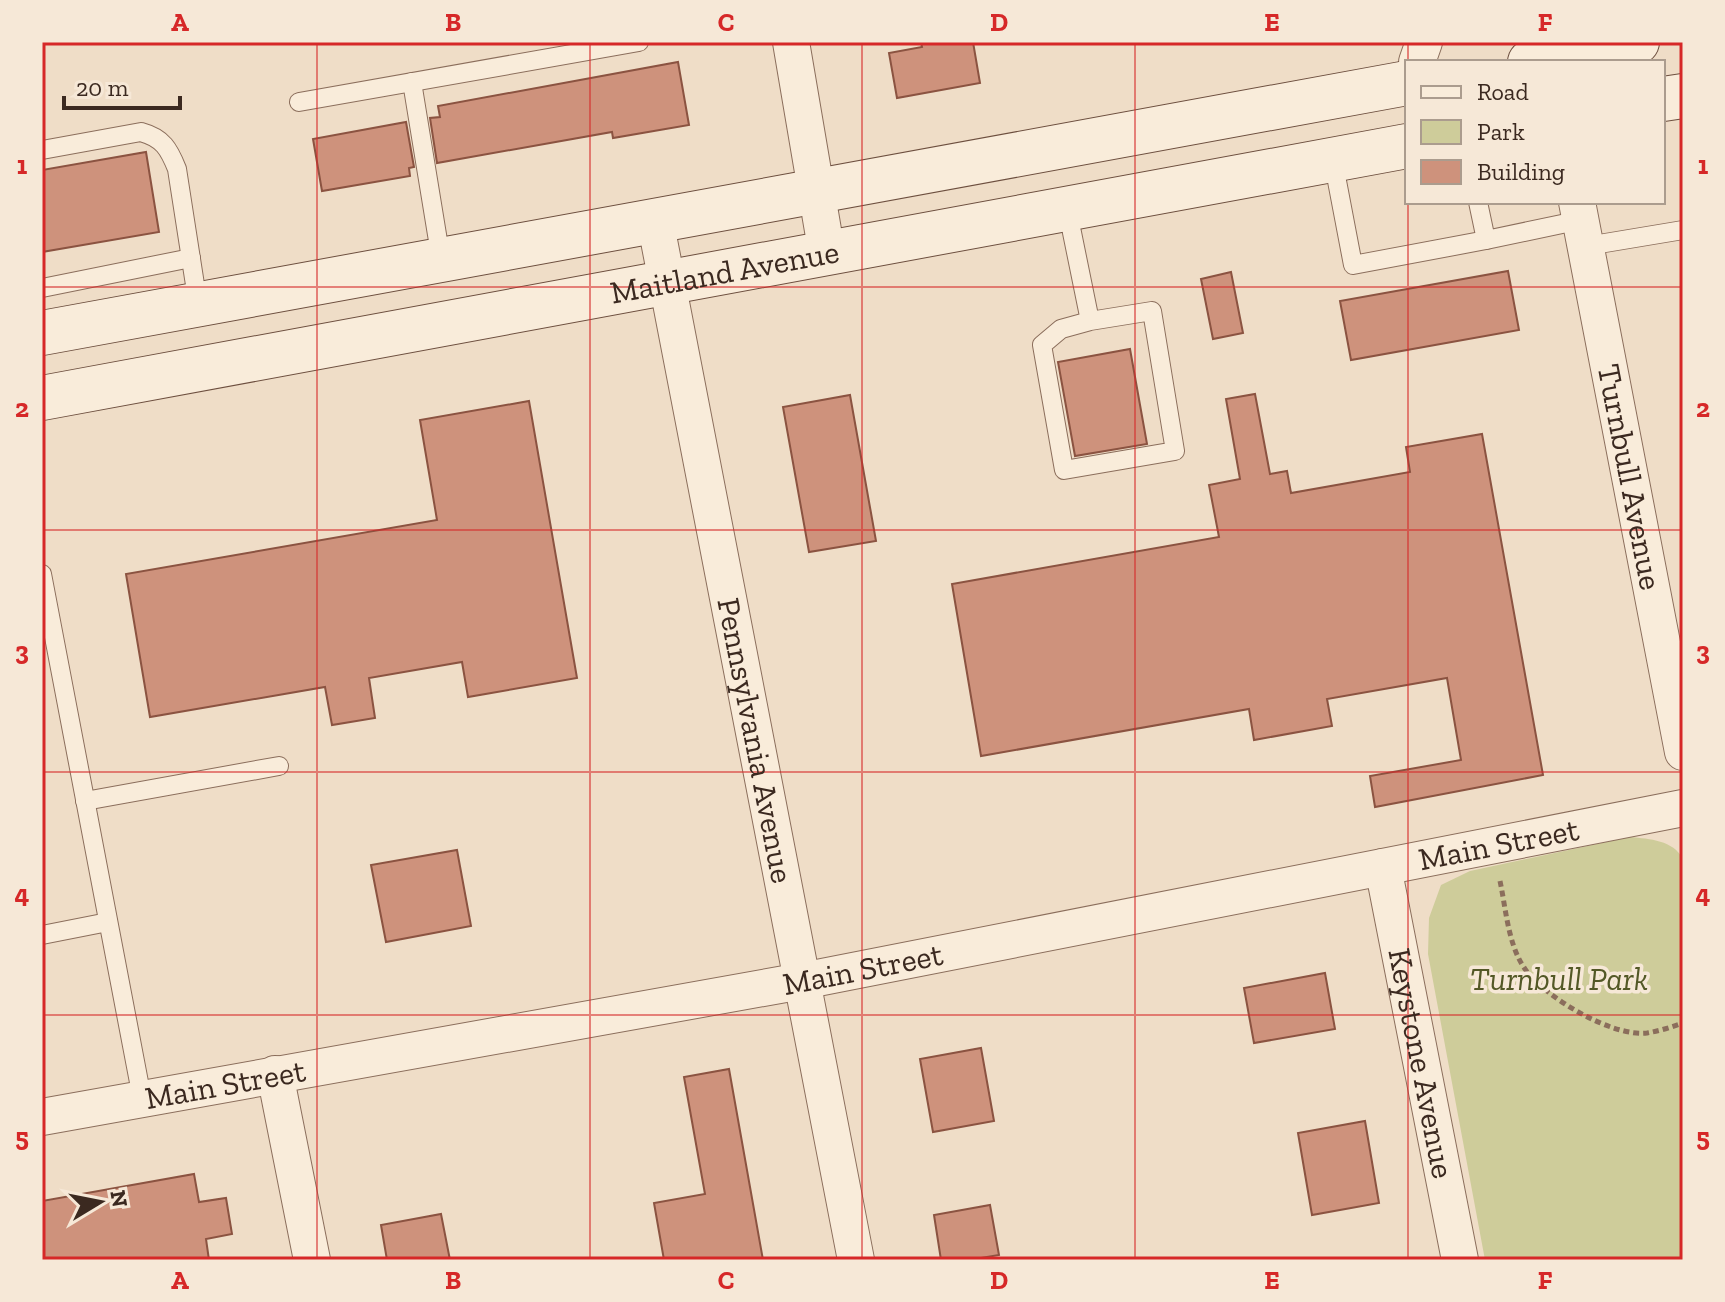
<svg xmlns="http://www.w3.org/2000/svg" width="1725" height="1302" viewBox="0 0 1725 1302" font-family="'Zilla Slab',serif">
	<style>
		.green { fill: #cecc9a }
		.building { fill: #ce927c; stroke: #8b5341; stroke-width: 2 }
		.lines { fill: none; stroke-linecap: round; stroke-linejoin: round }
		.service-casing { stroke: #8b6e5c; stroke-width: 20 }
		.minor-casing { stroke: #8b6e5c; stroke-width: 38 }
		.secondary-casing { stroke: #6d4f3f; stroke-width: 46 }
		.path { stroke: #8b6e5c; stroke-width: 5; stroke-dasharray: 6 4; stroke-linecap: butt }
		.service { stroke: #f9ecda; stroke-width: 18 }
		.minor { stroke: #f9ecda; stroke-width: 36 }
		.secondary { stroke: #f9ecda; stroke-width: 44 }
		.grid { fill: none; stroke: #d62828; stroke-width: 2; stroke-opacity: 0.55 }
		.labels { text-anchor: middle; stroke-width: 7; stroke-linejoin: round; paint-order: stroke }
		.street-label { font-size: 32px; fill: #3b2920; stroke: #f6e8d7 }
		.park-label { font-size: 32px; font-style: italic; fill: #535826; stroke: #f6e8d7 }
		.neatline { fill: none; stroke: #d62828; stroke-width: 3 }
		.grid-label { font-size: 26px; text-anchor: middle; font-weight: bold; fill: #d62828 }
	</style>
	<rect width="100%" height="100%" fill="#efddc7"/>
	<path class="green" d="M 1630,837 C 1650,839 1673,840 1683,859 L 1683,1260 L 1485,1260 L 1428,954 L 1429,918 L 1441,885 L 1470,871 Z"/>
	<g class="building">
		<path d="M 921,42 L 973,42 L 980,83 L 897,98 L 889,53 L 922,47 Z"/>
		<path d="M 678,62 L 689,125 L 613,138 L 612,132 L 437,163 L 430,118 L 440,117 L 438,106 Z"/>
		<path d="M 406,122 L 414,167 L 409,168 L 410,176 L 322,191 L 313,139 Z"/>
		<path d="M 146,152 L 159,232 L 42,252 L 42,170 Z"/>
		<path d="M 1508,271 L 1519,330 L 1351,360 L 1340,301 Z"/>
		<path d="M 1231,272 L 1243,333 L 1213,339 L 1201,279 Z"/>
		<path d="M 1130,349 L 1147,444 L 1075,456 L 1058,362 Z"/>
		<path d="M 1255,394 L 1270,474 L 1287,471 L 1291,493 L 1410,472 L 1406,447 L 1482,434 L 1543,775 L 1375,807 L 1370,776 L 1461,760 L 1447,678 L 1327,699 L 1332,726 L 1254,740 L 1249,709 L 981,756 L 952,584 L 1219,537 L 1209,485 L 1240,479 L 1226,399 Z"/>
		<path d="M 850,395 L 876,541 L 809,552 L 783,407 Z"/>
		<path d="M 529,401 L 577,678 L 468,697 L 462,662 L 369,678 L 375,718 L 332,725 L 325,687 L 150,717 L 126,574 L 437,520 L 420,420 Z"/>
		<path d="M 457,850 L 471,926 L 386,942 L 371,865 Z"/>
		<path d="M 1325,973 L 1335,1029 L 1254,1043 L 1244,988 Z"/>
		<path d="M 981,1048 L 994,1121 L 933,1132 L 920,1059 Z"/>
		<path d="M 729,1069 L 763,1260 L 664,1260 L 654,1203 L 705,1194 L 684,1077 Z"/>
		<path d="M 1365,1121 L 1379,1203 L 1312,1215 L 1298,1133 Z"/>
		<path d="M 194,1174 L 199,1202 L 226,1198 L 232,1234 L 206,1239 L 209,1260 L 42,1260 L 42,1201 Z"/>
		<path d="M 990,1205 L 999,1255 L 969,1260 L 941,1260 L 934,1215 Z"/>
		<path d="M 441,1214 L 450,1260 L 387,1260 L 381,1225 Z"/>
	</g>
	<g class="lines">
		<g class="service-casing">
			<g id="service">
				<path d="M 412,82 L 441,259"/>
				<path d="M 299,102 L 639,42"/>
				<path d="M 42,150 L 141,132 C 163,138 169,149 177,169 L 198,304"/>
				<path d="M 1333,160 L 1353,265 L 1486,240 L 1478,202"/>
				<path d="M 1067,208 L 1090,321 L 1061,329 L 1042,345 L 1064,470 L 1175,451 L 1152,311 L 1090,321"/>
				<path d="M 1486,240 L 1581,220"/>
				<path d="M 1587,246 L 1683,230"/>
				<path d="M 42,288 L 191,258"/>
				<path d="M 42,574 L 142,1098"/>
				<path d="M 85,801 L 279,766"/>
				<path d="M 42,935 L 108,922"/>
			</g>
		</g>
		<g class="minor-casing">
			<g id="minor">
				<path d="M 791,42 L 827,254"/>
				<path d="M 1417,62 L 1424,42"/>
				<path id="s1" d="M 1577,202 L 1683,752"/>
				<path id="s2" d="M 655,220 L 856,1260"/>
				<path id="s3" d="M 1383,867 L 1460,1260"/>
				<path d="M 275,1074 L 312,1260"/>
				<path id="s4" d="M 42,1117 L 802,981 L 1683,808"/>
			</g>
		</g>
		<g class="secondary-casing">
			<g id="secondary">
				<path d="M 1530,62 L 1637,42"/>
				<path d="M 1663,99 L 1683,96"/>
				<path d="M 42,333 L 1407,83"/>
				<path id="s5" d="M 42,398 L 1407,146"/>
			</g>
		</g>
		<path class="path" d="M 1500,881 C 1506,909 1508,945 1525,969 C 1546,998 1612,1037 1647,1033 C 1659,1031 1672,1027 1683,1023"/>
		<use href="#service" class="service"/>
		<use href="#minor" class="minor"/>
		<use href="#secondary" class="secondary"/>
	</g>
	<path class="grid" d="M 317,42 L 317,1260M 590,42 L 590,1260M 862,42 L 862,1260M 1135,42 L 1135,1260M 1408,42 L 1408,62M 1408,202 L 1408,1260M 42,287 L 1683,287M 42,530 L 1683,530M 42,772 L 1683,772M 42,1015 L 1683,1015"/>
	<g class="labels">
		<g class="street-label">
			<text dy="11" stroke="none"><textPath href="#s5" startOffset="694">Maitland Avenue</textPath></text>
			<text dy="11" stroke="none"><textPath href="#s1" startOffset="280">Turnbull Avenue</textPath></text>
			<text dy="11" stroke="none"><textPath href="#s2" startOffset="530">Pennsylvania Avenue</textPath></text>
			<text dy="11" stroke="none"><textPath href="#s4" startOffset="1482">Main Street</textPath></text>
			<text dy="11" stroke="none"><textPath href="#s4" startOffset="834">Main Street</textPath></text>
			<text dy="11" stroke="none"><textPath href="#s3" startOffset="200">Keystone Avenue</textPath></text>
			<text dy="11" stroke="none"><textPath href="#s4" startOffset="186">Main Street</textPath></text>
		</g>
		<g class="park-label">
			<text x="1559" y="990">Turnbull Park</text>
		</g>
	</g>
	<rect width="1725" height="1302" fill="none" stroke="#f6e8d7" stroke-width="88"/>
	<rect x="1405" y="60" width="260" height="144" fill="#f6e8d7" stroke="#ab9c8e" stroke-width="2"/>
	<rect x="1421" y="86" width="40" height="12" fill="#f9ecda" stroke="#ab9c8e" stroke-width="2"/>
	<text x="1477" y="100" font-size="24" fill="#3b2920">Road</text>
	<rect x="1421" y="120" width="40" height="24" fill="#cecc9a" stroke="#ab9c8e" stroke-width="2"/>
	<text x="1477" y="140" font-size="24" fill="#3b2920">Park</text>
	<rect x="1421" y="160" width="40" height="24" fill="#ce927c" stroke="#ab9c8e" stroke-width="2"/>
	<text x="1477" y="180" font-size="24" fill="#3b2920">Building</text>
	<g transform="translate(100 1202) rotate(80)" stroke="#f6e8d7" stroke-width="6" paint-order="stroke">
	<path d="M0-6L14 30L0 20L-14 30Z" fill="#3b2920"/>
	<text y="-12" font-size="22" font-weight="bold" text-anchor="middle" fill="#3b2920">N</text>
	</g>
	<path d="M64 96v12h116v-12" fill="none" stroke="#3b2920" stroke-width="4"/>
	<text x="76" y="96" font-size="24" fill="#3b2920" stroke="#f6e8d7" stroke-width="6" paint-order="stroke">20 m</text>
	<rect x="44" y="44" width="1637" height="1214" class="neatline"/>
	<g class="grid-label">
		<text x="180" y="31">A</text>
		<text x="453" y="31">B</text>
		<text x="726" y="31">C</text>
		<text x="999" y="31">D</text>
		<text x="1272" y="31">E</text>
		<text x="1545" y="31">F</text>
		<text x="22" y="174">1</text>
		<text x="1703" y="174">1</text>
		<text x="22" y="417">2</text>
		<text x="1703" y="417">2</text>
		<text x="22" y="660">3</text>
		<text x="1703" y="660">3</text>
		<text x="22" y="903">4</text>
		<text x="1703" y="903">4</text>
		<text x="22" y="1146">5</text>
		<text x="1703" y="1146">5</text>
		<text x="180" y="1289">A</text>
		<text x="453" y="1289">B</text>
		<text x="726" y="1289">C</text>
		<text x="999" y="1289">D</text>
		<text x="1272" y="1289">E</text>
		<text x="1545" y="1289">F</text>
	</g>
</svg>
